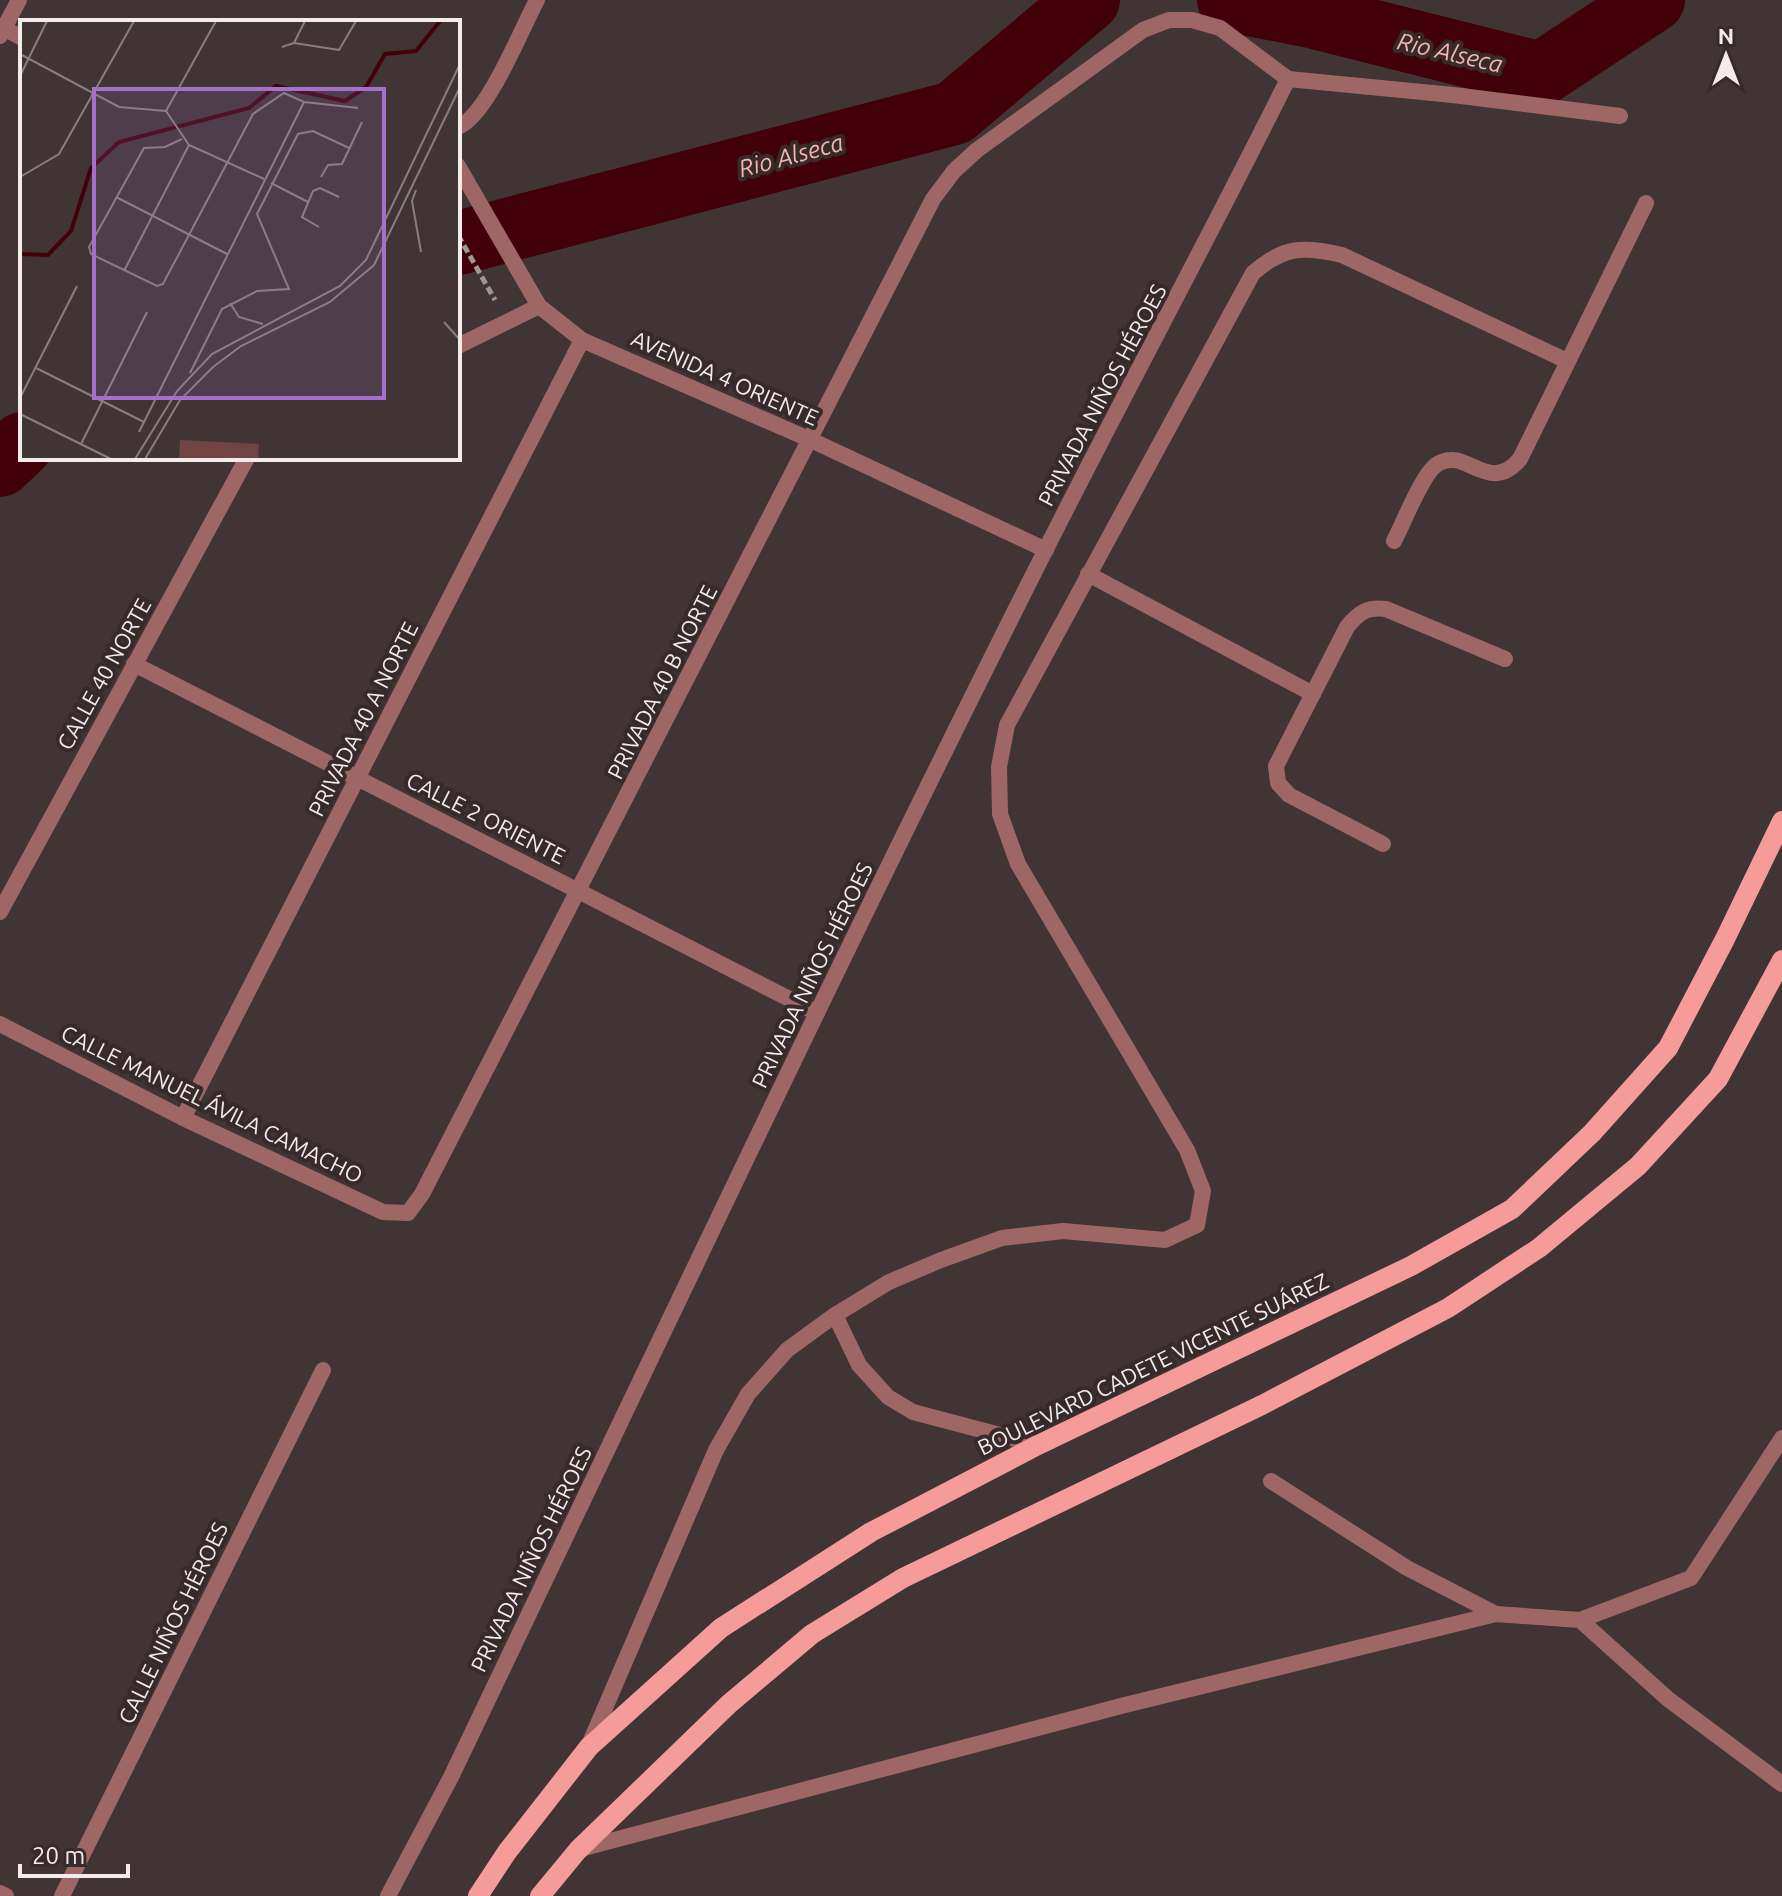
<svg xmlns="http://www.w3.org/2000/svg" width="1782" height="1896" viewBox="0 0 1782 1896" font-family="Ubuntu,sans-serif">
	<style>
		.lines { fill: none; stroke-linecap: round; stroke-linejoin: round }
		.river { stroke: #420008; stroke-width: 64 }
		.path { stroke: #9f9696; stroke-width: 5; stroke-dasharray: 8 4; stroke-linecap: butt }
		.lane { stroke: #9e6766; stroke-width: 16 }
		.street { stroke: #9e6766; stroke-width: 16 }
		.primary { stroke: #f59b99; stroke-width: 20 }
		.labels { text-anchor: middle; stroke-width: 8; stroke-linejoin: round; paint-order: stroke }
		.street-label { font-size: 22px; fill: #f4ecec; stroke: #362a2a }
		.water-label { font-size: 24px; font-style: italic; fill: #f5b3b1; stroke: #362a2a }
		.inset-river { fill: none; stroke: #420008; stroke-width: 4 }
		.inset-road { fill: none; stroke: #887e7e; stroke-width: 2 }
		.view { fill: #a56fcf; fill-opacity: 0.15; stroke: #a56fcf; stroke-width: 4 }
		.inset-edge { fill: none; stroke: #f4ecec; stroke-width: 4 }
	</style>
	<rect width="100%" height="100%" fill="#403434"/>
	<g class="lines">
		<g class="river">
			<path d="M 1229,0 L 1311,16 L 1541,74 L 1653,0"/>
			<path d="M 458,243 L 954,113 L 1088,0"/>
			<path d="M 0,465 L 22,444"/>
		</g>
		<path class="path" d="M 458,235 L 495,300"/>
		<g class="lane">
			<path d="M 1271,1481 L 1407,1568 L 1496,1614"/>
			<path d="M 1580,1620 L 1691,1578 L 1782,1438"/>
			<path d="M 580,1849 L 1125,1705 L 1496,1614 L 1580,1620 L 1668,1699 L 1782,1784"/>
		</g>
		<g class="street">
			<path d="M 0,26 L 22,38"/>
			<path d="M 0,36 L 19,0"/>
			<path d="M 458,127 C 487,116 521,30 537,0"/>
			<path d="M 458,166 L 539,306 L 582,340 L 811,440 L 1046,550"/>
			<path d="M 458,346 L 539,306"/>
			<path d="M 1394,541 C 1403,524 1422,475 1436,465 C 1465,444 1488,497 1520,459 L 1646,203"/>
			<path d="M 1088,574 L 1313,694"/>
			<path d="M 134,664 L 817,1013"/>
			<path d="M 1383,844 L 1289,795 L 1278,783 L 1276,766 L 1347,627 C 1359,612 1367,607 1386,609 L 1505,659"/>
			<path d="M 0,912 L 247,458"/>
			<path d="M 0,1024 L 183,1118 L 383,1212 L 408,1213 L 422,1194 L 933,199 L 954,171 L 977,150 L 1143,30 L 1169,20 L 1192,20 L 1220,28 L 1288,79 L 1453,95 L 1620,116"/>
			<path d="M 183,1118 L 582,340"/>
			<path d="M 835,1315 L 859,1365 L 888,1397 L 913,1412 L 1038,1445"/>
			<path d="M 589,1745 L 716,1450 L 748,1394 L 787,1350 L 835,1315 L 889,1282 L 941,1260 L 1002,1238 L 1063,1231 L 1165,1240 L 1197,1225 L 1203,1191 L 1187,1150 L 1018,864 L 1000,814 L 999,767 L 1007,725 L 1253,273 C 1284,246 1303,246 1342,255 L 1567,361"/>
			<path d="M 0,1893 L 6,1896"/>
			<path d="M 62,1896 L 323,1370"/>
			<path d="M 388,1896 L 451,1777 C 647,1368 840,957 1044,553 C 1124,394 1209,238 1288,79"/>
		</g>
		<g class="primary">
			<path d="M 478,1896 L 507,1852 L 589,1747 L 721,1628 L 871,1532 L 1038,1445 L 1411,1266 L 1512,1209 L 1592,1133 L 1668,1048 L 1725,939 L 1782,821"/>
			<path d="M 540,1896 L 578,1850 L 729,1704 L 812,1634 L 903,1578 L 1262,1405 L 1448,1308 L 1539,1248 L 1638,1166 L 1718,1079 L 1782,960"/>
		</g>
	</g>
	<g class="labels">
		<g class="street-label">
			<text transform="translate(725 378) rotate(24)" y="8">AVENIDA 4 ORIENTE</text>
			<text transform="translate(1102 395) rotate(-62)" y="8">PRIVADA NIÑOS HÉROES</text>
			<text transform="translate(104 674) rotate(-61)" y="8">CALLE 40 NORTE</text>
			<text transform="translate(662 682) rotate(-63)" y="8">PRIVADA 40 B NORTE</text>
			<text transform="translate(363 719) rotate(-63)" y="8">PRIVADA 40 A NORTE</text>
			<text transform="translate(486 818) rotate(27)" y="8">CALLE 2 ORIENTE</text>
			<text transform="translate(812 975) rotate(-64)" y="8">PRIVADA NIÑOS HÉROES</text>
			<text transform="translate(212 1104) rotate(26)" y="8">CALLE MANUEL ÁVILA CAMACHO</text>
			<text transform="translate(1153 1364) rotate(-26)" y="8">BOULEVARD CADETE VICENTE SUÁREZ</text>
			<text transform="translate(531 1559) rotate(-64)" y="8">PRIVADA NIÑOS HÉROES</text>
			<text transform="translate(173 1623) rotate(-64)" y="8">CALLE NIÑOS HÉROES</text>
		</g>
		<g class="water-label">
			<text transform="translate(1450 53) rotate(13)" y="8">Rio Alseca</text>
			<text transform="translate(791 156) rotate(-15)" y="8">Rio Alseca</text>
		</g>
	</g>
	<g transform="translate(20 20)">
		<rect width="440" height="440" fill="#403434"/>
		<path d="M 160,420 L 239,424 L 238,439 L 159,439 Z" fill="#704443"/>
		<path class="inset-river" d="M 0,234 L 28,235 L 51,211 L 71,148 L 99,122 L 229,88 L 256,66 L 325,81 L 346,67 L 365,34 L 396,31 L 420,1"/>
		<path class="inset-road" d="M 274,23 L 319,30 L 336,1M 262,27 L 274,23 L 285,1M 0,34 L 99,87 L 146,91M 0,56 L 27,1M 146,91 L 169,125 L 244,159M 146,91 L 196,1M 162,119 L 145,127 L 124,128 L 69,227 L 71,234 L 137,266 L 143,264 L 233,94 L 264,73 L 284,82 L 338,88M 0,157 L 39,134 L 114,1M 301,157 L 308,145 L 322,144 L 342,102M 251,163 L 288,182M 396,170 L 392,181 L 401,232M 96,177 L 207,234M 299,207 L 282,197 L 293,171 L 300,168 L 319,177M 104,251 L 169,125M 210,283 L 219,297 L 243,304M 424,302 L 440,320M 16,348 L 124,402M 170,353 L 202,289 L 237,271 L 269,269 L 237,194 L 278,114 L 293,111 L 329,128M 0,378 L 57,266M 0,394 L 91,439M 119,412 L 284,82M 61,424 L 127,292M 115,439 L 157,371 L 192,334 L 320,266 L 346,240 L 440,44M 125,439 L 160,380 L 193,347 L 221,326 L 310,282 L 354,245 L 440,67"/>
		<path class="view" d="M 74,69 L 364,69 L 364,378 L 74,378 Z"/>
		<rect width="440" height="440" class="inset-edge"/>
	</g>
	<g transform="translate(1726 56)" stroke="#362a2a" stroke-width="6" paint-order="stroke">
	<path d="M0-6L14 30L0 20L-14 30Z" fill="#f4ecec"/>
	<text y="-12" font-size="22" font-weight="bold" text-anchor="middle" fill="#f4ecec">N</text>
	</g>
	<path d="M20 1864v12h108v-12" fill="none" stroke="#f4ecec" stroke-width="4"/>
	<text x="32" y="1864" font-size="24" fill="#f4ecec" stroke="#362a2a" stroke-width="6" paint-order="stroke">20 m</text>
</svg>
